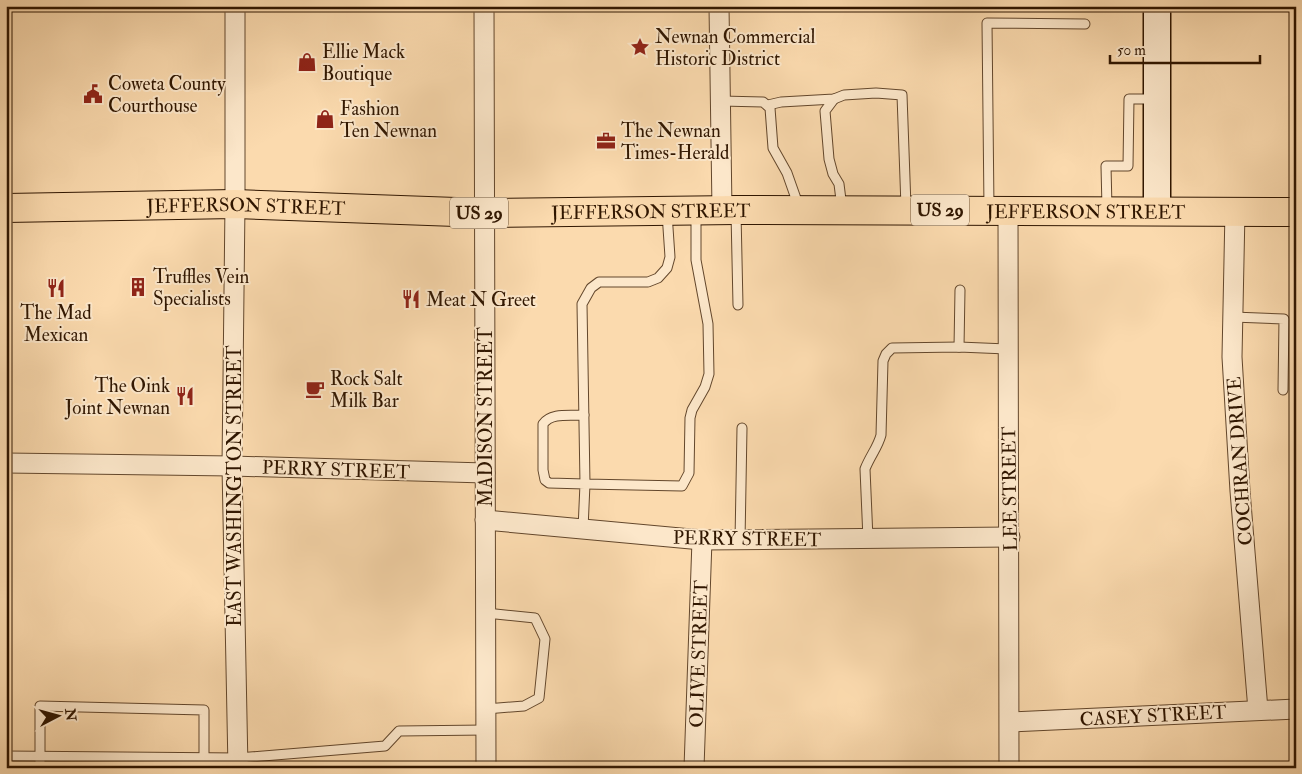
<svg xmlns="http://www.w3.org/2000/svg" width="1302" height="774" viewBox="0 0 1302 774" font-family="'IM FELL Double Pica',serif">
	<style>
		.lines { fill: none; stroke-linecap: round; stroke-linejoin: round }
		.lane-casing { stroke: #63472c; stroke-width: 11 }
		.street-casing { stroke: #63472c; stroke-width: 21 }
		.secondary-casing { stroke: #301600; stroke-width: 29 }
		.primary-casing { stroke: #301600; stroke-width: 30 }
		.lane { stroke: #fce7ca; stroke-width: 9 }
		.street { stroke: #fce7ca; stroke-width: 19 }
		.secondary { stroke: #fce7ca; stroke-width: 26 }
		.primary { stroke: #fbdaae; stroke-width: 28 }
		.labels { text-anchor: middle; stroke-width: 4; stroke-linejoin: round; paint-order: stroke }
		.shield { fill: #fce7ca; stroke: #6d553d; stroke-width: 1 }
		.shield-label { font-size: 18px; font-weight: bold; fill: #301600 }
		.poi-label { font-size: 19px; fill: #301600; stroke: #fce7ca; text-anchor: start }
		.street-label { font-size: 19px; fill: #301600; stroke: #fce7ca }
	</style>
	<rect width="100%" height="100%" fill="#fbdaae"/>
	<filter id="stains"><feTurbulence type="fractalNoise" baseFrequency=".004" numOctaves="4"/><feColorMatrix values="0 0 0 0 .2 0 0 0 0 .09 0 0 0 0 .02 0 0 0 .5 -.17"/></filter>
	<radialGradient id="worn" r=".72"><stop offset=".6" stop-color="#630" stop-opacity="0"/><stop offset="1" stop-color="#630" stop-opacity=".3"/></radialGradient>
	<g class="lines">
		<g class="lane-casing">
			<g id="lane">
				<path d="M 834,99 L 825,111 L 829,159 L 833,174 L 839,184 L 842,208"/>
				<path d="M 721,101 L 763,102 L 770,108 L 773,148 L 787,173 L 799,207"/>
				<path d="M 768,105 L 781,102 L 834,99 L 844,95 L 876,93 L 902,95 L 906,207"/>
				<path d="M 989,208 L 987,23 L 1085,24"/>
				<path d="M 1107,208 L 1106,166 L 1128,166 L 1129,99 L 1154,99"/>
				<path d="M 667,213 L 670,257 L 667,268 L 658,278 L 648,282 L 599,282 L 591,288 L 582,304 L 585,484 L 682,486 L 689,473 L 690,418 L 692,410 L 705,387 L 709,374 L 708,324 L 696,260 L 696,212"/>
				<path d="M 736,213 L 738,305"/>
				<path d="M 1233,317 L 1284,319 L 1283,390"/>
				<path d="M 959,347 L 960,290"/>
				<path d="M 583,529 L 585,484 L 549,483 L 545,480 L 543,470 L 543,424 C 551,412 571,416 584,415"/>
				<path d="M 868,539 L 865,469 C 870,456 878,447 881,435 L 883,361 L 886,354 L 892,348 L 959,347 L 1007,349"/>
				<path d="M 740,541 L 742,428"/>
				<path d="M 486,613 L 535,618 L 545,639 L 539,698 L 524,706 L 486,709"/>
				<path d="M 6,756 L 238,758 L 385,746 L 399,731 L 486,730"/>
				<path d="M 40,768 L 40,706 L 204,710 L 204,768"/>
			</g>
		</g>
		<g class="street-casing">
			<g id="street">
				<path d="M 235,6 L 235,204 L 232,466 L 238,768"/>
				<path d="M 484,6 L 486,768"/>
				<path d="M 719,6 L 722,210"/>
				<path d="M 1008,211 L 1009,768"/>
				<path d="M 1235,211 L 1232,357 L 1240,491 L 1258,710"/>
				<path d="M 6,463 L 232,466 L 485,473"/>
				<path d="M 485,520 L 702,540 L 1010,537"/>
				<path d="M 1010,722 L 1296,709"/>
				<path d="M 694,768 L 702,540"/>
			</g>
		</g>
		<g class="secondary-casing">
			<path id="secondary" d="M 1157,6 L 1157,211"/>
		</g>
		<g class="primary-casing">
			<g id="primary">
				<path id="s1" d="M 6,208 L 235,204 L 484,213 L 736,210 L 1296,212"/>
			</g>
		</g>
		<use href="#lane" class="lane"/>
		<use href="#street" class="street"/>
		<use href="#secondary" class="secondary"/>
		<use href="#primary" class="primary"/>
	</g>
	<defs>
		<g id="sight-bare" transform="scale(1.5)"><path d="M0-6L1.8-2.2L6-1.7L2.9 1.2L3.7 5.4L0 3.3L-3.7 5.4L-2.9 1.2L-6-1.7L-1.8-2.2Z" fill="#8f2418" stroke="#fce7ca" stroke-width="2.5" paint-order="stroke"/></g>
		<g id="shop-bare" transform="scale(1.5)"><path d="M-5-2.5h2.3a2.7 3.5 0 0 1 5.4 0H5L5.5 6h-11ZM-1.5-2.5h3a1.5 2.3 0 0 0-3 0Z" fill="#8f2418" stroke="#fce7ca" stroke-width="2.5" paint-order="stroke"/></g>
		<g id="civic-bare" transform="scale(1.5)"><path d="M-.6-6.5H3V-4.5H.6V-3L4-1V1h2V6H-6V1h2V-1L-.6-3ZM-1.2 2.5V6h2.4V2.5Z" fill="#8f2418" stroke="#fce7ca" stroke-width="2.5" paint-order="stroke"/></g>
		<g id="office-bare" transform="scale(1.5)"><path d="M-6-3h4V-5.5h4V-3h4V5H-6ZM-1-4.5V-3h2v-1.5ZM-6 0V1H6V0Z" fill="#8f2418" stroke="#fce7ca" stroke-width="2.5" paint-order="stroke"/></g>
		<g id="building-bare" transform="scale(1.5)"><path d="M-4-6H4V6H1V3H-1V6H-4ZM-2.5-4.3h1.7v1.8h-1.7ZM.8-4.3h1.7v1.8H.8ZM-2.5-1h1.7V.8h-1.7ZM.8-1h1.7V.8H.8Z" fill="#8f2418" stroke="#fce7ca" stroke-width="2.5" paint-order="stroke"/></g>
		<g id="restaurant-bare" transform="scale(1.5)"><path d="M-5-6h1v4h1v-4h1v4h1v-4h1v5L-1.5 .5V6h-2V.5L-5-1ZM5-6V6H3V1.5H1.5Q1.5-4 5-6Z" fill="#8f2418" stroke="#fce7ca" stroke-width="2.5" paint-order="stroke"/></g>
		<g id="cafe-bare" transform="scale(1.5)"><path d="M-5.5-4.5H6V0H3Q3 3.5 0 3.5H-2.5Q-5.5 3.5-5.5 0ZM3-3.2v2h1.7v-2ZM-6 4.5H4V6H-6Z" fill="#8f2418" stroke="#fce7ca" stroke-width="2.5" paint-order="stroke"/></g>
	</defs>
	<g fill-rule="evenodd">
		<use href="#sight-bare" x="640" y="47"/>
		<use href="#shop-bare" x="307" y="62"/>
		<use href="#civic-bare" x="93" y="94"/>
		<use href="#shop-bare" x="325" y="119"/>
		<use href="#office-bare" x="606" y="141"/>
		<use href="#building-bare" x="138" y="287"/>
		<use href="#restaurant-bare" x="56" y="288"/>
		<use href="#restaurant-bare" x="411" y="299"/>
		<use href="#cafe-bare" x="315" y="389"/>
		<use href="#restaurant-bare" x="185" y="396"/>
	</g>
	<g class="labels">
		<g class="shield">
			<rect x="911" y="194.5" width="58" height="31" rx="4"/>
			<rect x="450" y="197.5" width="58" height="31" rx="4"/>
		</g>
		<g class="shield-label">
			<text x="940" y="216">US 29</text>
			<text x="479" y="219">US 29</text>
		</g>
		<g class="poi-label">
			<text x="655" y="43">Newnan Commercial<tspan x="655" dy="22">Historic District</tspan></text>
			<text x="322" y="58">Ellie Mack<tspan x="322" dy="22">Boutique</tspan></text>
			<text x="108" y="90">Coweta County<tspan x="108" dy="22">Courthouse</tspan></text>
			<text x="340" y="115">Fashion<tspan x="340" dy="22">Ten Newnan</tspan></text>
			<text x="621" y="137">The Newnan<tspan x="621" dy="22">Times-Herald</tspan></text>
			<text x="153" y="283">Truffles Vein<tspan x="153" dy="22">Specialists</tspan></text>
			<text x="426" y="306">Meat N Greet</text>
			<text x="56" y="319" text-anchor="middle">The Mad<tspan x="56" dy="22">Mexican</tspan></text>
			<text x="330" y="385">Rock Salt<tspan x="330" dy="22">Milk Bar</tspan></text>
			<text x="170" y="392" text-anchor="end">The Oink<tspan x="170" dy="22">Joint Newnan</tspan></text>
		</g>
		<g class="street-label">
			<text dy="7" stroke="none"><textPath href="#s1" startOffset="240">JEFFERSON STREET</textPath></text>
			<text dy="7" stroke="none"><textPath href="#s1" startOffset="645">JEFFERSON STREET</textPath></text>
			<text dy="7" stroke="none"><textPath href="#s1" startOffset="1080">JEFFERSON STREET</textPath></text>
			<text transform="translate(485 417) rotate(-90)" y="7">MADISON STREET</text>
			<text transform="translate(1239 461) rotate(-94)" y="7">COCHRAN DRIVE</text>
			<text transform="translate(336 469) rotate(2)" y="7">PERRY STREET</text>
			<text transform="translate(234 486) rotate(-90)" y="7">EAST WASHINGTON STREET</text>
			<text transform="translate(1009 489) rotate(-91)" y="7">LEE STREET</text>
			<text transform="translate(747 538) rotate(1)" y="7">PERRY STREET</text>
			<text transform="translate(698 654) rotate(-88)" y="7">OLIVE STREET</text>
			<text transform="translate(1153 715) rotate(-3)" y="7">CASEY STREET</text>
		</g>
	</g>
	<rect width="1302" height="774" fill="none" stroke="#fbdaae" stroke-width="25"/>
	<rect x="8" y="8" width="1287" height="759" fill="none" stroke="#301600" stroke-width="2.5"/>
	<rect x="12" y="12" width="1277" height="749" fill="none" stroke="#301600"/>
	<g transform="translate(58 716) rotate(84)" stroke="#fce7ca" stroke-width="4" paint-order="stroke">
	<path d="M0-4L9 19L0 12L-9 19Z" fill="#301600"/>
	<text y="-8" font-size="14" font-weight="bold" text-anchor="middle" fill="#301600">N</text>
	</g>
	<path d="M1110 55v8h150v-8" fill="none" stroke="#301600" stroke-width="2.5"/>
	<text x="1117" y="55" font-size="15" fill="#301600" stroke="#fce7ca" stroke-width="4" paint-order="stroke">50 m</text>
	<rect width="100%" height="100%" filter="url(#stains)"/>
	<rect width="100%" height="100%" fill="url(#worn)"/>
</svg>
